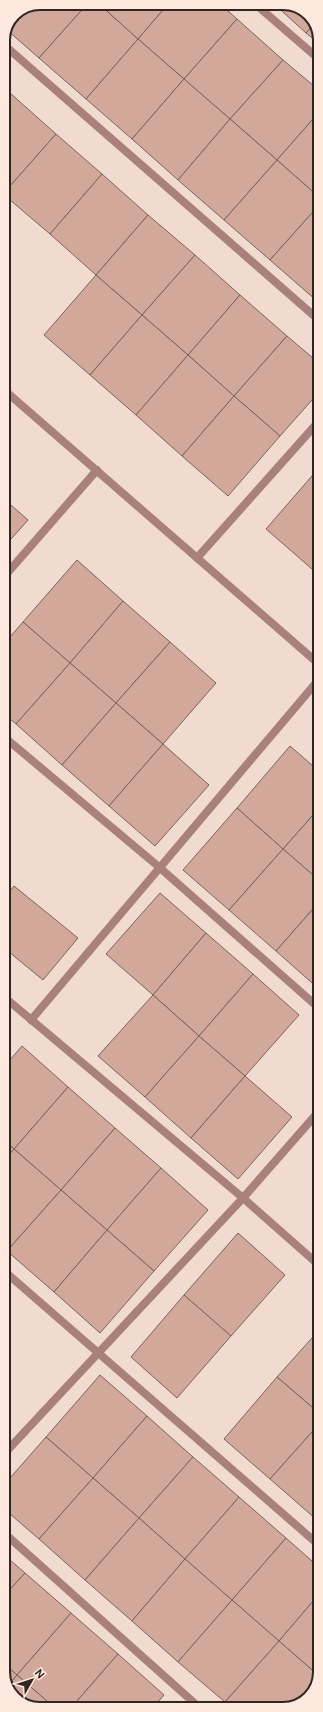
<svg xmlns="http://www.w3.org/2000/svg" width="323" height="1712" viewBox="0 0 323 1712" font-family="'DM Sans',sans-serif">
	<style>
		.building { fill: #d2a89b; stroke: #79645e }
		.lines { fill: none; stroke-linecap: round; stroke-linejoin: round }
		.minor { stroke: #a9817b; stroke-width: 8 }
		.tertiary { stroke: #a9817b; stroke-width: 8 }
		.rim { fill: none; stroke: #2f2723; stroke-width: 2 }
	</style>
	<rect width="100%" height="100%" fill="#f1dbd1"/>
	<g class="building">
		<path d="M 40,3 L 88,3 L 39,58 L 7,30 L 14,14 Z"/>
		<path d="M 88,3 L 98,3 L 138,39 L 86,99 L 39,58 Z"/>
		<path d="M 98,3 L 169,3 L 138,39 Z"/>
		<path d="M 169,3 L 219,3 L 237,19 L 184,79 L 138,39 Z"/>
		<path d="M 273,3 L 287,3 L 309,14 L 314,24 L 306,33 Z"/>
		<path d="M 237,19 L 283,60 L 230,119 L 184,79 Z"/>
		<path d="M 314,24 L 320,35 L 320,44 L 306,33 Z"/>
		<path d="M 138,39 L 184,79 L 132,139 L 86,99 Z"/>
		<path d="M 283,60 L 320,91 L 320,111 L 277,160 L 230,119 Z"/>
		<path d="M 184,79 L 230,119 L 178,180 L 132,139 Z"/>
		<path d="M 3,87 L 10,93 L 3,101 Z"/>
		<path d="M 10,93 L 56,134 L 3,194 L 3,101 Z"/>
		<path d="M 320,111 L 320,198 L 277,160 Z"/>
		<path d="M 230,119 L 277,160 L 224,220 L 178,180 Z"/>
		<path d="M 56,134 L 102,174 L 50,234 L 3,194 Z"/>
		<path d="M 277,160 L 320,198 L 320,204 L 270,260 L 224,220 Z"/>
		<path d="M 102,174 L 148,215 L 96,275 L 50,234 Z"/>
		<path d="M 320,204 L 320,297 L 317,301 L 270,260 Z"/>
		<path d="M 148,215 L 195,255 L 142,315 L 96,275 Z"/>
		<path d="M 195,255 L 240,295 L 188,355 L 142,315 Z"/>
		<path d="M 96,275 L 142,315 L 90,375 L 44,335 Z"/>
		<path d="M 240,295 L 287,336 L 234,396 L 188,355 Z"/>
		<path d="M 142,315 L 188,355 L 136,415 L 90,375 Z"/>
		<path d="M 287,336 L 320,364 L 320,391 L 280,436 L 234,396 Z"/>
		<path d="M 188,355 L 234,396 L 182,456 L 136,415 Z"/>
		<path d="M 234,396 L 280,436 L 228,496 L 182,456 Z"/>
		<path d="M 318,469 L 320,470 L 320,560 L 312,569 L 266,529 Z"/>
		<path d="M 3,498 L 28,520 L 3,548 Z"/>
		<path d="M 77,560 L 123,601 L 70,663 L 23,622 Z"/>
		<path d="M 320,560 L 320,576 L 312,569 Z"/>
		<path d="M 123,601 L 170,642 L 116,703 L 70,663 Z"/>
		<path d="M 23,622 L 70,663 L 16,724 L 3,713 L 3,645 Z"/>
		<path d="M 170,642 L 216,683 L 163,744 L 116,703 Z"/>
		<path d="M 70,663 L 116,703 L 62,765 L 16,724 Z"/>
		<path d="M 116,703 L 163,744 L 109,806 L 62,765 Z"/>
		<path d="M 163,744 L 209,785 L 155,846 L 109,806 Z"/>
		<path d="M 290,746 L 320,772 L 320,807 L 283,849 L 237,808 Z"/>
		<path d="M 320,807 L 320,881 L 283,849 Z"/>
		<path d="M 237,808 L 283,849 L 229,910 L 183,870 Z"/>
		<path d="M 283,849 L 320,881 L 320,901 L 276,951 L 229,910 Z"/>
		<path d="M 14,886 L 78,938 L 43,980 L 3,947 L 3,899 Z"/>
		<path d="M 160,893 L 206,933 L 153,995 L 106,954 Z"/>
		<path d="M 320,901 L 320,990 L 276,951 Z"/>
		<path d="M 206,933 L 253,974 L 199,1036 L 153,995 Z"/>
		<path d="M 253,974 L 299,1015 L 245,1076 L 199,1036 Z"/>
		<path d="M 153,995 L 199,1036 L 145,1097 L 98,1056 Z"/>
		<path d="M 199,1036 L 245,1076 L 191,1138 L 145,1097 Z"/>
		<path d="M 22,1046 L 68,1087 L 14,1149 L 3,1139 L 3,1068 Z"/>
		<path d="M 245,1076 L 292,1117 L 238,1179 L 191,1138 Z"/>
		<path d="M 68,1087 L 115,1128 L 61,1190 L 14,1149 Z"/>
		<path d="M 115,1128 L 161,1168 L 107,1230 L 61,1190 Z"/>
		<path d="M 3,1139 L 14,1149 L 3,1162 Z"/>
		<path d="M 14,1149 L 61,1190 L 7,1251 L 3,1248 L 3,1162 Z"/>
		<path d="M 161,1168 L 208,1210 L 154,1271 L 107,1230 Z"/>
		<path d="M 61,1190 L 107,1230 L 54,1292 L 7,1251 Z"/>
		<path d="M 107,1230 L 154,1271 L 100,1333 L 54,1292 Z"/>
		<path d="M 238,1233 L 285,1275 L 231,1336 L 184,1295 Z"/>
		<path d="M 184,1295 L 231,1336 L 177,1398 L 131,1357 Z"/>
		<path d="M 3,1298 L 9,1303 L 3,1309 Z"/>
		<path d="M 320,1329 L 320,1414 L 277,1377 Z"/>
		<path d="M 100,1375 L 147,1416 L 93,1478 L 46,1437 Z"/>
		<path d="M 277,1377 L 320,1414 L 320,1423 L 270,1479 L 224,1439 Z"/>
		<path d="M 147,1416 L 193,1457 L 139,1518 L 93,1478 Z"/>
		<path d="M 320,1423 L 320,1517 L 317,1520 L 270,1479 Z"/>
		<path d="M 46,1437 L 93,1478 L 39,1539 L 3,1508 L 3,1486 Z"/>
		<path d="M 193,1457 L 239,1497 L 185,1559 L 139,1518 Z"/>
		<path d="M 93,1478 L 139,1518 L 85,1580 L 39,1539 Z"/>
		<path d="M 239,1497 L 286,1538 L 232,1600 L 185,1559 Z"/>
		<path d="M 139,1518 L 185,1559 L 132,1621 L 85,1580 Z"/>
		<path d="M 286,1538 L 320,1568 L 320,1593 L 279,1641 L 232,1600 Z"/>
		<path d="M 3,1554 L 25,1573 L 3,1597 Z"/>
		<path d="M 185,1559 L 232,1600 L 178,1662 L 132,1621 Z"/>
		<path d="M 25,1573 L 71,1613 L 17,1675 L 3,1663 L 3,1597 Z"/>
		<path d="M 320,1593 L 320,1672 L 319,1676 L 279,1641 Z"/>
		<path d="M 232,1600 L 279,1641 L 225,1702 L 178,1662 Z"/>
		<path d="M 71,1613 L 118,1654 L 70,1709 L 56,1709 L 17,1675 Z"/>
		<path d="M 279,1641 L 319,1676 L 311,1696 L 288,1709 L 232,1709 L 225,1702 Z"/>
		<path d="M 118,1654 L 164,1695 L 152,1709 L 70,1709 Z"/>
		<path d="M 3,1663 L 17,1675 L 8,1686 L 3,1677 Z"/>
		<path d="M 17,1675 L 56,1709 L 36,1709 L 14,1698 L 8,1686 Z"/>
	</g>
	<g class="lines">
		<g class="minor">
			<path d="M 254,3 L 320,60"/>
			<path d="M 3,44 L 320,321"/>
			<path d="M 197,558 L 320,420"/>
			<path d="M 3,578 L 97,470"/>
			<path d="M 3,736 L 159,867 L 320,1009"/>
			<path d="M 3,996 L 243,1198 L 320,1266"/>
			<path d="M 31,1020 L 320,678"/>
			<path d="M 3,1270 L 320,1546"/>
			<path d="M 3,1455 L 243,1198 L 320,1110"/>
			<path d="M 3,1532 L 201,1709"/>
		</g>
		<path class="tertiary" d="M 3,389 L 320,665"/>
	</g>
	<path d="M0 0H323V1712H0ZM40 10H283A30 30 0 0 1 313 40V1672A30 30 0 0 1 283 1702H40A30 30 0 0 1 10 1672V40A30 30 0 0 1 40 10Z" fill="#ffe8de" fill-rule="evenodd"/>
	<path class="rim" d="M40 10H283A30 30 0 0 1 313 40V1672A30 30 0 0 1 283 1702H40A30 30 0 0 1 10 1672V40A30 30 0 0 1 40 10Z"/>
	<g transform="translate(32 1680) rotate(51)" stroke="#ffe8de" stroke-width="3" paint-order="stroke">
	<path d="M0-3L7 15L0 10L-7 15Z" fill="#2f2723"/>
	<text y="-6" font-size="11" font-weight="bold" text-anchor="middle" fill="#2f2723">N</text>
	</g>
</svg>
